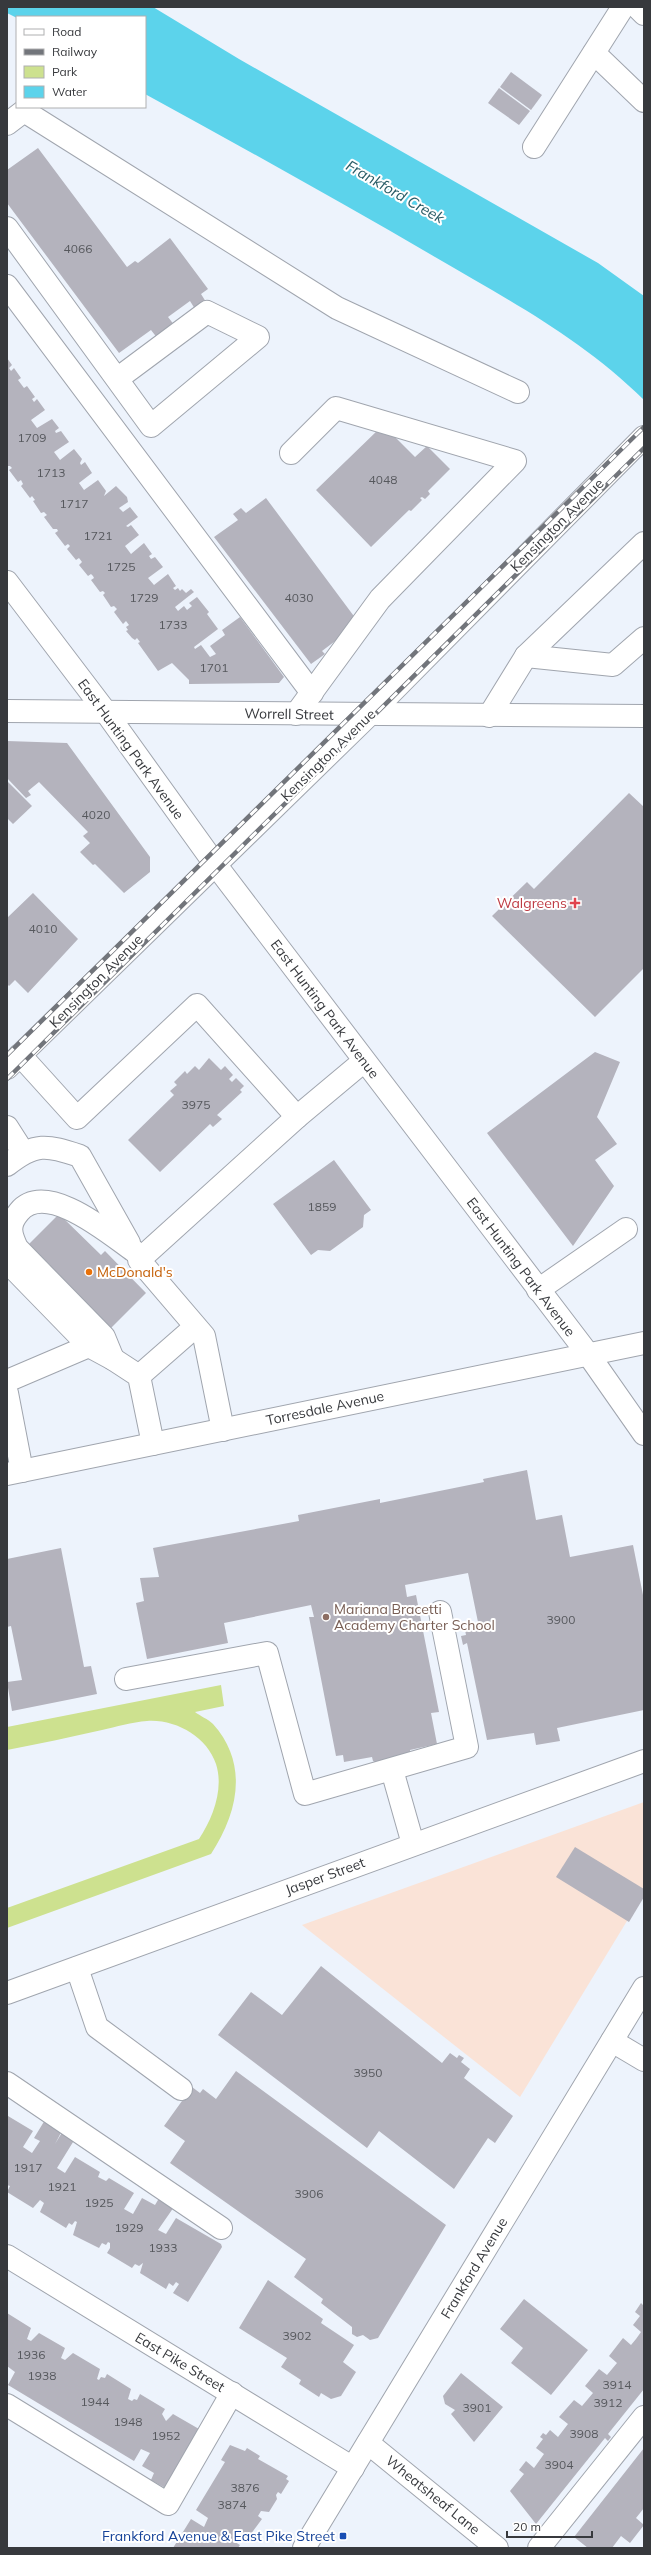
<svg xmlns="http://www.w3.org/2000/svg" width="651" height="2555" viewBox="0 0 651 2555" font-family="Mulish,sans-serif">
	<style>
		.industrial { fill: #fae3d7 }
		.green { fill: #cde18f }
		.water { fill: #5cd3eb }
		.building { fill: #b4b3bd }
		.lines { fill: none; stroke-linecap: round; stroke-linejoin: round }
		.minor-casing { stroke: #a0a5ae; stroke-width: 24 }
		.major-casing { stroke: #a0a5ae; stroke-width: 24 }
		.minor { stroke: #fff; stroke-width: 22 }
		.major { stroke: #fff; stroke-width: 22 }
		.rail-casing { stroke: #72757b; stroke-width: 4.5 }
		.rail { stroke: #fff; stroke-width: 3; stroke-dasharray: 9; stroke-linecap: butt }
		.health-dot { fill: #e0444e; stroke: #fff; stroke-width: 1.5 }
		.food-dot { fill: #e8710a; stroke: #fff; stroke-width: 1.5 }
		.education-dot { fill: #8d6e63; stroke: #fff; stroke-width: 1.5 }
		.transit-dot { fill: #1a4fb4; stroke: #fff; stroke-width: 1.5 }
		.labels { text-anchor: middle; stroke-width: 4; stroke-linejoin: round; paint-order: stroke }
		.number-label { font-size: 12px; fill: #56585d }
		.street-label { font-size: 14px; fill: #37393d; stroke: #fff }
		.health-label { font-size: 14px; fill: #be3a42; stroke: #fff; text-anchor: end }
		.food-label { font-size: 14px; fill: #c56008; stroke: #fff; text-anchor: start }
		.education-label { font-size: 14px; fill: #785e54; stroke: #fff; text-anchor: start }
		.transit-label { font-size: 14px; fill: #164399; stroke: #fff; text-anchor: end }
		.water-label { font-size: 15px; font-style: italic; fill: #295c66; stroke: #fff }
	</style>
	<rect width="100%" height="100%" fill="#edf3fc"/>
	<path class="industrial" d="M 644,1802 L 644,1893 L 520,2097 L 302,1925 Z"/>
	<path class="green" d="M 221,1685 L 224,1706 L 195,1712 C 200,1716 208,1719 213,1724 C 249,1764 238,1813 211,1854 L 7,1928 L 7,1908 L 199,1839 C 213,1818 224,1789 216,1764 C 207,1737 176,1719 147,1721 C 132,1722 116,1727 102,1730 C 70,1737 39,1744 7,1750 L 7,1727 Z"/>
	<path class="water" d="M 7,7 L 153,7 L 239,59 L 598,263 L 644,296 L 644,400 C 581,338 510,301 435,257 C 339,201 242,147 145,94 L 145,17 L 17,18 L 7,13 Z"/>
	<g class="building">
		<path d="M 511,72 L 542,95 L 531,110 L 500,87 Z"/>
		<path d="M 499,88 L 530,111 L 519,125 L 488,103 Z"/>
		<path d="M 38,148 L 127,267 L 135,261 L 138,263 L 170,238 L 208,289 L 201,294 L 206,302 L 195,309 L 190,301 L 168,317 L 175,326 L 158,339 L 151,330 L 119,353 L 7,203 L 7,170 Z"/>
		<path d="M 7,358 L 12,365 L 9,368 L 11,371 L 14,368 L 21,378 L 18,380 L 24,388 L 27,386 L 35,397 L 32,399 L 34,402 L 37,399 L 45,410 L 31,420 L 37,428 L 52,419 L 59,428 L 55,431 L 56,433 L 61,431 L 69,442 L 54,452 L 60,460 L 74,449 L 82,459 L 80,463 L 81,465 L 85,462 L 92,473 L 79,483 L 84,490 L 98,480 L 106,491 L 104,496 L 116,486 L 127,497 L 128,502 L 119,508 L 123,512 L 130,507 L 138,517 L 126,526 L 128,527 L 131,525 L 139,535 L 125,546 L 131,554 L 144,543 L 152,554 L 149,556 L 151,559 L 155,557 L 163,567 L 148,578 L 154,585 L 168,574 L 176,586 L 173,588 L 175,590 L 178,588 L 180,591 L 182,589 L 186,593 L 191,589 L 194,592 L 175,607 L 178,611 L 184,606 L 187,610 L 192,606 L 189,603 L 197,597 L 209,612 L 207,614 L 218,629 L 194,647 L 195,649 L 201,645 L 210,657 L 216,654 L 210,646 L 225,635 L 222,630 L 240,617 L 284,677 L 279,683 L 189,684 L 189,680 L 172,663 L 158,671 L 138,643 L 140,642 L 137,638 L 135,640 L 132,638 L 126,631 L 128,630 L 126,627 L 129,625 L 126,621 L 123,624 L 114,612 L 117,609 L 114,606 L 111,607 L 103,595 L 105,593 L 103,591 L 100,592 L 91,580 L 94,578 L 93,576 L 91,574 L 88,576 L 79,565 L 82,562 L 79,558 L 76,560 L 67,549 L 70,546 L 68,544 L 65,546 L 55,533 L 58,531 L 57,529 L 53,529 L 44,517 L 47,515 L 44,512 L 41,513 L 33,501 L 35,500 L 32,496 L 30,498 L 21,486 L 23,484 L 21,480 L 18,482 L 9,470 L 12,468 L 10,466 L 7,466 Z"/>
		<path d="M 378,430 L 389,431 L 415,457 L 427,446 L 450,469 L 428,491 L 430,494 L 425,499 L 422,497 L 420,498 L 422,500 L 411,511 L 409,510 L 371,547 L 316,490 Z"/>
		<path d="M 266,498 L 359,623 L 322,651 L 325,654 L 311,664 L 214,537 L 238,520 L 233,514 L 241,508 L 246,513 Z"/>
		<path d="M 7,741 L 67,743 L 150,857 L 150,872 L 124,893 L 95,864 L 93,865 L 80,852 L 90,843 L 83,836 L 88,832 L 39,782 L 28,791 L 31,795 L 26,798 L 7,778 Z"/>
		<path d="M 7,781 L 32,806 L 13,824 L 7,818 Z"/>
		<path d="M 629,793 L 644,807 L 644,968 L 595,1017 L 492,916 L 527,882 L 534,889 Z"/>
		<path d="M 33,893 L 78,939 L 28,993 L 15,980 L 9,986 L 7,984 L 7,918 Z"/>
		<path d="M 595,1052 L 620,1062 L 597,1117 L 617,1144 L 595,1160 L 614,1186 L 573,1246 L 487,1133 Z"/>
		<path d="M 209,1058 L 221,1070 L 225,1066 L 233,1075 L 229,1079 L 232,1082 L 236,1078 L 244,1086 L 240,1090 L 242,1092 L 217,1115 L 222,1119 L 213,1127 L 210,1124 L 160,1172 L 128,1140 L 174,1095 L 170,1091 L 177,1085 L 174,1082 L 185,1071 L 187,1074 L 195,1066 L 199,1070 Z"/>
		<path d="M 334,1160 L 371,1210 L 364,1215 L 363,1227 L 330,1251 L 318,1250 L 311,1255 L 273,1204 Z"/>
		<path d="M 59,1214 L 101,1255 L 105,1251 L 146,1293 L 111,1328 L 45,1270 L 50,1265 L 29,1244 Z"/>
		<path d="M 527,1470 L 536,1520 L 562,1515 L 570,1557 L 633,1545 L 644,1600 L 644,1710 L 557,1728 L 560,1741 L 536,1745 L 534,1733 L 487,1740 L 467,1643 L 463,1645 L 461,1636 L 466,1635 L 465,1630 L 479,1627 L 468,1573 L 405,1585 L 407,1597 L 416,1595 L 439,1712 L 431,1713 L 437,1744 L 410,1750 L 410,1754 L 384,1767 L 373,1761 L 372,1757 L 344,1762 L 343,1755 L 336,1756 L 309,1617 L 314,1617 L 311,1605 L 224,1623 L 228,1643 L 147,1659 L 136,1603 L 144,1601 L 140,1578 L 159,1577 L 153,1548 L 299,1521 L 298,1515 L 380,1499 L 380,1503 L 484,1482 L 483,1479 Z"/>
		<path d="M 61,1548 L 84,1667 L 91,1666 L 97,1694 L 12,1711 L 7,1682 L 22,1680 L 11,1626 L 7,1627 L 7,1559 Z"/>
		<path d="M 575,1847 L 644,1889 L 644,1897 L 629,1922 L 556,1877 Z"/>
		<path d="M 321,1966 L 442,2063 L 450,2053 L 457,2058 L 459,2055 L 464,2058 L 461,2062 L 470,2069 L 464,2078 L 513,2116 L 495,2143 L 488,2138 L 454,2189 L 379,2131 L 367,2148 L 218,2035 L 251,1992 L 282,2015 Z"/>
		<path d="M 236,2071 L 446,2225 L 378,2338 L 370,2340 L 363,2335 L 357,2337 L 352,2334 L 352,2327 L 321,2303 L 323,2299 L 294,2277 L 306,2259 L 170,2163 L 185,2141 L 164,2126 L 192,2087 L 200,2093 L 203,2089 L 216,2099 Z"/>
		<path d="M 48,2115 L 65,2125 L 55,2144 L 66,2126 L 78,2134 L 57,2168 L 65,2173 L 75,2157 L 100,2172 L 98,2177 L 106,2181 L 109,2178 L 134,2193 L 124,2209 L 133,2214 L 142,2198 L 155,2205 L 161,2195 L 176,2204 L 158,2230 L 166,2234 L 176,2218 L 221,2244 L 222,2247 L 188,2302 L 173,2293 L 179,2284 L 176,2282 L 173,2286 L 169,2283 L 166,2289 L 140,2273 L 143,2263 L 139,2266 L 135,2264 L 132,2268 L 107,2253 L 110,2248 L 110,2243 L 108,2242 L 106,2245 L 102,2243 L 99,2248 L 73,2235 L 77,2222 L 75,2221 L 72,2225 L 69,2223 L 66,2228 L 40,2212 L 44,2203 L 40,2200 L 33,2208 L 7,2192 L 10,2186 L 7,2185 L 7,2119 L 8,2116 L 33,2131 L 23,2147 L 32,2153 L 40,2141 L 34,2138 Z"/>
		<path d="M 268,2280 L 323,2319 L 321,2323 L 354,2345 L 343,2362 L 356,2372 L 341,2396 L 331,2399 L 321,2393 L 319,2397 L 299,2384 L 301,2380 L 281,2367 L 287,2358 L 239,2328 Z"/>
		<path d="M 524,2299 L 588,2350 L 551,2395 L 511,2363 L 523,2348 L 500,2329 Z"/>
		<path d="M 641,2303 L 644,2306 L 644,2389 L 608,2434 L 611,2437 L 608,2441 L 605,2438 L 536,2524 L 510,2491 L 524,2474 L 519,2470 L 526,2461 L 534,2468 L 544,2454 L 536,2448 L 543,2439 L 540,2437 L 543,2433 L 546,2435 L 550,2430 L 558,2437 L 568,2424 L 559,2417 L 574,2400 L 582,2406 L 593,2393 L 585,2386 L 599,2369 L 607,2375 L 617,2363 L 609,2356 L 623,2338 L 631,2345 L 636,2339 L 641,2332 L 633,2325 L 640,2316 L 635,2312 Z"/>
		<path d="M 7,2313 L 31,2328 L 27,2339 L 31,2341 L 39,2333 L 65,2348 L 61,2358 L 65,2360 L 73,2353 L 100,2369 L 97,2379 L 99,2380 L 101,2377 L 105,2378 L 107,2374 L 131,2389 L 128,2399 L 132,2401 L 134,2399 L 137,2400 L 140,2394 L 165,2409 L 162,2414 L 166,2421 L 173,2414 L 199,2429 L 167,2489 L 151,2480 L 154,2473 L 142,2466 L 150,2453 L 141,2449 L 134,2461 L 8,2385 L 15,2372 L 7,2366 Z"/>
		<path d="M 461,2373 L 503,2407 L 474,2442 L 451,2414 L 455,2410 L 445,2404 L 443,2396 Z"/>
		<path d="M 230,2445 L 245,2451 L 247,2448 L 260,2456 L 258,2459 L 288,2476 L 286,2479 L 289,2481 L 281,2494 L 278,2492 L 276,2495 L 277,2499 L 269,2512 L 261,2511 L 258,2516 L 262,2519 L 245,2542 L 236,2538 L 235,2542 L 240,2545 L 238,2548 L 173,2548 L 191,2519 L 204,2527 L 208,2518 L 196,2510 L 225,2462 L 221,2460 Z"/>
		<path d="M 644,2448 L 644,2508 L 636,2518 L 644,2525 L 630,2543 L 621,2536 L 612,2548 L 588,2548 L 574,2537 Z"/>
	</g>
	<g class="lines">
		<g class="minor-casing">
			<g id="minor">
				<path d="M 637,7 L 644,14"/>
				<path d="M 594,53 L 644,101"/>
				<path d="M 7,124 L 24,111 L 337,308 L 518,392"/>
				<path d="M 534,147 L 623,7"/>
				<path d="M 7,228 L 151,426 L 258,337 L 207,312 L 117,379"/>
				<path d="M 7,286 L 312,693"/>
				<path d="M 291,453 L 336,408 L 515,461 L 380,599 L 296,714"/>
				<path d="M 526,656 L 613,665 L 644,638"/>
				<path d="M 7,711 L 644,716"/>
				<path d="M 489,716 L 526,656 L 644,543"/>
				<path d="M 20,1055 L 77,1118 L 197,1005 L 297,1117 L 364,1061"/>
				<path d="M 7,1068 L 369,715 L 644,437"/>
				<path d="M 7,1127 L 23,1152"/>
				<path d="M 7,1165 C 36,1142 46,1145 80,1156 L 129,1243"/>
				<path d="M 7,1253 L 15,1270 L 89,1346 L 113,1359 L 139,1376 L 153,1444"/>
				<path d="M 538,1290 L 626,1229"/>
				<path d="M 113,1359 L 104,1337 L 17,1248 C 10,1233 8,1225 19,1212 C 46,1179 111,1235 134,1251"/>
				<path d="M 139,1376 L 195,1327"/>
				<path d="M 7,1381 L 89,1346"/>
				<path d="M 7,1393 L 22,1471"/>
				<path d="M 223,1430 L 204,1336 L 139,1260 L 297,1117"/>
				<path d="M 126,1679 L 267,1653 L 305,1794 L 467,1747 L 440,1612"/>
				<path d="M 392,1770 L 413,1844"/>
				<path d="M 77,1968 L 97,2027 L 181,2089"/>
				<path d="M 7,1993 L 644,1761"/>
				<path d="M 612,2041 L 644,2060"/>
				<path d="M 7,2083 L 221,2228"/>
				<path d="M 7,2256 L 353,2468"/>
				<path d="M 7,2405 L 168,2504 L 232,2393"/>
				<path d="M 368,2443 L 497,2548"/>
				<path d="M 539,2548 L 644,2417"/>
			</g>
		</g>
		<g class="major-casing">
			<g id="major">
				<path d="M 7,582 L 105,711 L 215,864 L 588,1354 L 644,1434"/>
				<path d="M 7,1474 L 644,1343"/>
				<path d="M 304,2548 L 644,1988"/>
			</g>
		</g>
		<use href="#minor" class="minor"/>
		<use href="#major" class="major"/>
		<g class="rail-casing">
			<g id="rail">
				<path d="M 7,1055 L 644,427"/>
				<path d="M 7,1079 L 644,448"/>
			</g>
		</g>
		<use href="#rail" class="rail"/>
	</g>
	<path class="health-dot" d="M573 897h4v4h4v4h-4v4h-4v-4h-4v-4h4z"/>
	<circle class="food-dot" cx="89" cy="1272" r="4"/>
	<circle class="education-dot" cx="326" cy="1617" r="4"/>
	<rect class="transit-dot" x="339" y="2532" width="8" height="8" rx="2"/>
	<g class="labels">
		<g class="number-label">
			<text x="78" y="253">4066</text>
			<text x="32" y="442">1709</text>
			<text x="51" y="477">1713</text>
			<text x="383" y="484">4048</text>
			<text x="74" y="508">1717</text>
			<text x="98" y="540">1721</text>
			<text x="121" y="571">1725</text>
			<text x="144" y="602">1729</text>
			<text x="299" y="602">4030</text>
			<text x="173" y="629">1733</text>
			<text x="214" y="672">1701</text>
			<text x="96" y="819">4020</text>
			<text x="43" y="933">4010</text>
			<text x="196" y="1109">3975</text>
			<text x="322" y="1211">1859</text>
			<text x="561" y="1624">3900</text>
			<text x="368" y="2077">3950</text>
			<text x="28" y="2172">1917</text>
			<text x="62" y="2191">1921</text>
			<text x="309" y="2198">3906</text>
			<text x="99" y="2207">1925</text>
			<text x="129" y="2232">1929</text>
			<text x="163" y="2252">1933</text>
			<text x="297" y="2340">3902</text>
			<text x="31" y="2359">1936</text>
			<text x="42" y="2380">1938</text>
			<text x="617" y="2389">3914</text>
			<text x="95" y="2406">1944</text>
			<text x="608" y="2407">3912</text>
			<text x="477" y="2412">3901</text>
			<text x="128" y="2426">1948</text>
			<text x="584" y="2438">3908</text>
			<text x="166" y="2440">1952</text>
			<text x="559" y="2469">3904</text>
			<text x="245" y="2492">3876</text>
			<text x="232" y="2509">3874</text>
		</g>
		<g class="street-label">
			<text transform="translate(557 525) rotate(-45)" y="5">Kensington Avenue</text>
			<text transform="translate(289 714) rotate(1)" y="5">Worrell Street</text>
			<text transform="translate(131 749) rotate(54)" y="5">East Hunting Park Avenue</text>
			<text transform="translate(328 755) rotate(-44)" y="5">Kensington Avenue</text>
			<text transform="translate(96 981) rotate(-45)" y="5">Kensington Avenue</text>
			<text transform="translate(325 1009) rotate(53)" y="5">East Hunting Park Avenue</text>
			<text transform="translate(521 1267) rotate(53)" y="5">East Hunting Park Avenue</text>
			<text transform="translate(325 1408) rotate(-12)" y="5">Torresdale Avenue</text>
			<text transform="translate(325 1876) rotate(-20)" y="5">Jasper Street</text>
			<text transform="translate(474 2268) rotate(-59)" y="5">Frankford Avenue</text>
			<text transform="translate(180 2362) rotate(31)" y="5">East Pike Street</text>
			<text transform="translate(433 2495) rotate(39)" y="5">Wheatsheaf Lane</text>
		</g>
		<g class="health-label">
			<text x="567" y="908">Walgreens</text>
		</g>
		<g class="food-label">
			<text x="97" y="1277">McDonald's</text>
		</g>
		<g class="education-label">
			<text x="334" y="1614">Mariana Bracetti<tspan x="334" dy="16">Academy Charter School</tspan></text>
		</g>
		<g class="transit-label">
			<text x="335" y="2541">Frankford Avenue &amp; East Pike Street</text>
		</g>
		<g class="water-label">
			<text transform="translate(395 192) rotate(30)" y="5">Frankford Creek</text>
		</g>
	</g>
	<rect width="651" height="2555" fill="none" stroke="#37393d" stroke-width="16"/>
	<rect x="16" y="16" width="130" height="92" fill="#ffffff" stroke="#afb0b1"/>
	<rect x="24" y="29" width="20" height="6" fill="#ffffff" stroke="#afb0b1"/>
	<text x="52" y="36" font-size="12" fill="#37393d">Road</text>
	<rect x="24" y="49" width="20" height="6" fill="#72757b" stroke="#afb0b1"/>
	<text x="52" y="56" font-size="12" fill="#37393d">Railway</text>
	<rect x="24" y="66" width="20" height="12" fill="#cde18f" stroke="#afb0b1"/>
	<text x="52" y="76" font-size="12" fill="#37393d">Park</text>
	<rect x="24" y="86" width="20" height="12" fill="#5cd3eb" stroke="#afb0b1"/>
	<text x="52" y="96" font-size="12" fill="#37393d">Water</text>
	<path d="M507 2531v6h85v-6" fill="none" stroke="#37393d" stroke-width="2"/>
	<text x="513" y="2531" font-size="12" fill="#37393d" stroke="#ffffff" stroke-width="3" paint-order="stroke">20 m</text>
</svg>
